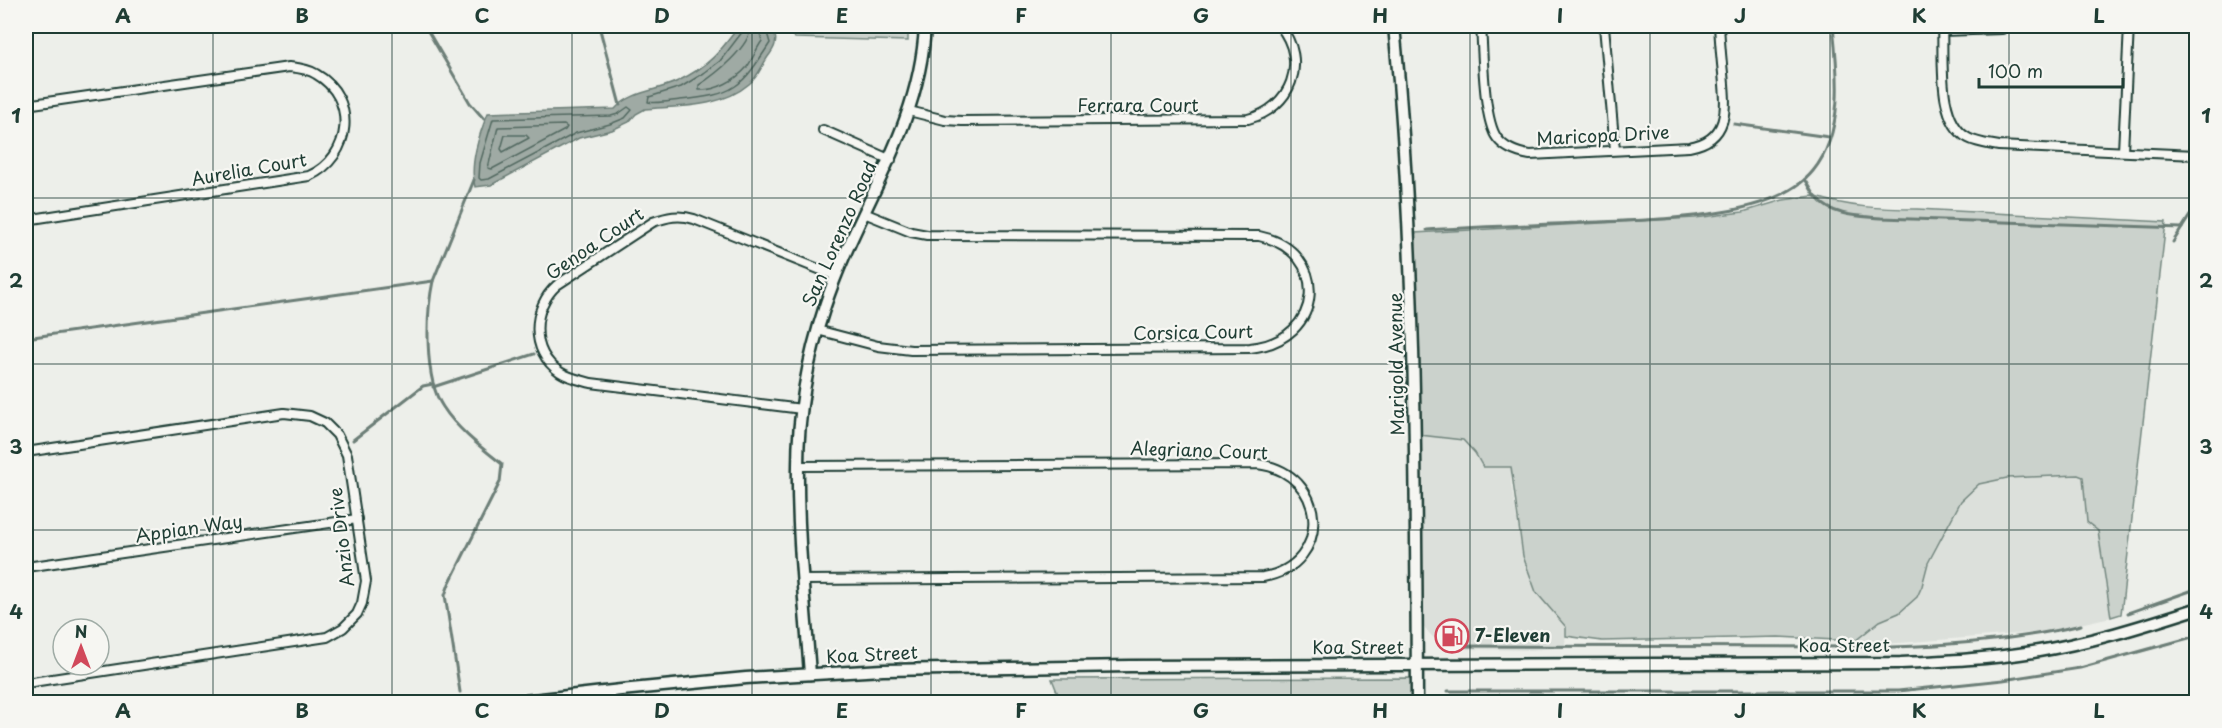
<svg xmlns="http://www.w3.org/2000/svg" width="2222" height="728" viewBox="0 0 2222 728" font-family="'Playpen Sans',sans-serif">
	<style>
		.built { fill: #dce0db }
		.green { fill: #cbd2cc; stroke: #758880; stroke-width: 1.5 }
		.water { fill: #9faaa4; stroke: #6c7e77; stroke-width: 1.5 }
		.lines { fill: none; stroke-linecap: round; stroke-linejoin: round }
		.shore { stroke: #526961; stroke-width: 1.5 }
		.stream { stroke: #6c7e77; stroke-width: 3 }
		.street-casing { stroke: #1f3d34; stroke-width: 12 }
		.secondary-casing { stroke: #1f3d34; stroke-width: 15 }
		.street { stroke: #f6f6f2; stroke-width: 8 }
		.secondary { stroke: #f6f6f2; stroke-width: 10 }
		.grid { fill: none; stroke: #1f3d34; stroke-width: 1.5; stroke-opacity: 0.55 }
		.labels { text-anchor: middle; stroke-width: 4.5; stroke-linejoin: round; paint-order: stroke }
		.street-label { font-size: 18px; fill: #1f3d34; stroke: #f6f6f2 }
		.poi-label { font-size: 18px; font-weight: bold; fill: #1f3d34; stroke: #f6f6f2; text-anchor: start }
		.neatline { fill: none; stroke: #1f3d34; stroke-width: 2 }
		.grid-label { font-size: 20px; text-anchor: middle; font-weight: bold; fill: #1f3d34 }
	</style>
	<rect width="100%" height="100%" fill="#edefea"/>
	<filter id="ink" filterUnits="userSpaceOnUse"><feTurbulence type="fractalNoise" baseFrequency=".0167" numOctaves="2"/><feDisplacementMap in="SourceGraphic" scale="12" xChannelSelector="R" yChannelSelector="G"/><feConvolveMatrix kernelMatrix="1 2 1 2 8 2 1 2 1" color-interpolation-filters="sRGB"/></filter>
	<g filter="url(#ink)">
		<g class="built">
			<path d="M 1420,435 L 1463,440 L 1475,453 L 1483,467 L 1511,467 L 1511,483 L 1523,556 L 1551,611 L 1566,627 L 1565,647 L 1531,650 L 1462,649 L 1440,644 L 1423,627 Z"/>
			<path d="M 2078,475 L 2083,477 L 2087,522 L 2098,531 L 2111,617 L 2044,632 L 1885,644 L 1855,641 L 1880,621 L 1899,613 L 1917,597 L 1922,586 L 1928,563 L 1961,501 L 1979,484 L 2007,478 Z"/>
		</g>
		<g class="green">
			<path d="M 780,26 L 908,26 L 908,41 L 795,38 Z"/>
			<path d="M 1813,196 C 1847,207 1881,209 1917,209 L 2166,222 L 2121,614 L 2111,617 L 2098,531 L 2087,522 L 2083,477 L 2078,475 L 2007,478 L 1979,484 L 1961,501 L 1928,563 L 1922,586 L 1917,597 L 1899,613 L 1880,621 L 1855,641 L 1778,637 L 1602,641 L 1566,636 L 1566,627 L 1536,592 L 1523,556 L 1511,467 L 1483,467 L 1475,453 L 1463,440 L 1420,435 L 1419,343 L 1414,233 L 1695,218 L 1743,212 L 1783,200 Z"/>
			<path d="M 1412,678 L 1412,702 L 1061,702 L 1052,679 Z"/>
		</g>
		<path class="water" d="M 739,26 L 768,26 C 779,35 777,44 770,54 C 762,64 759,76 749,84 C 721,108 680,106 645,109 L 636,114 L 629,122 L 612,130 L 579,138 L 491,185 L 475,187 C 469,166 479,134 488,113 L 615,109 C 631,91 658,91 678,81 C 709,66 720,52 739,26 Z"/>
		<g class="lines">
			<g class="shore">
				<path d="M 744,26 L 743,31 L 720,61 L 704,73 L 681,87 L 649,97 L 648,102 C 658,104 670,101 680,100 C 735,95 741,88 770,43 L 765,26"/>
				<path d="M 751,26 C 750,47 716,74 699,85 L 699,90 C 716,91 736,80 747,67 C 753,59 756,49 762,41 L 758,26"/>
				<path d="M 628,107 L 632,110 L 625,118 L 610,124 L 576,133 L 489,179 L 481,180 L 479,178 L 480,163 L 493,119 L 611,116 L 618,114 Z"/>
				<path d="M 564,125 L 567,127 L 565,130 L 492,169 L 488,168 L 498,127 Z"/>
				<path d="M 505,135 L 526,135 L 529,138 L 503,152 L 501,149 Z"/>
			</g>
			<g class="stream">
				<path d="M 425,26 L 470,103 L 484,119"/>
				<path d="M 599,26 L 620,105"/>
				<path d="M 1734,124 L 1829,137"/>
				<path d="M 1805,179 C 1809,185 1813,194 1818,199 C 1833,217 1861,216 1881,218 L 2182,228"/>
				<path d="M 1427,230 C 1477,227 1527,225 1577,223 C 1640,219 1771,223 1813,171 C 1845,132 1838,72 1833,26"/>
				<path d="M 2173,242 L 2196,206"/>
				<path d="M 26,338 L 433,281"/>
				<path d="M 433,387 L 534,354"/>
				<path d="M 353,440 L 423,386 L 433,384"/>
				<path d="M 2128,613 L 2196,589"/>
				<path d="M 1455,646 L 1892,647 C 1956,645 2019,640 2081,625"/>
				<path d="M 1448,691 L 1898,691 L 2003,680 L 2080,668 L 2196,636"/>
				<path d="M 460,692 L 445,595 L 449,584 L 500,482 L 502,464 C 482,448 457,429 443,407 C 424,379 426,314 433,281 L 474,180"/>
			</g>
			<g class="street-casing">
				<g id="street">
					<path d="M 1481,26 C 1483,51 1483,119 1497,138 C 1505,149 1517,153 1530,155 L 1689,147 C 1731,140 1726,106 1723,73 C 1721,57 1720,41 1719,26"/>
					<path d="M 1604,26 L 1615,150"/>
					<path d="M 1942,26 C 1944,57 1936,121 1968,138 C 1977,143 1989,144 1999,146 L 2196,155"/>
					<path d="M 1942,31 L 2002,29"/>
					<path d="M 26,105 L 289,67 C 298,68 308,69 316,74 C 358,98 352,157 309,176 L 26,220"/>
					<path d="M 909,111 L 945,120 L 962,121 L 1248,119 C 1291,108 1309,62 1280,26"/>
					<path d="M 823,130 L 891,160"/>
					<path d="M 2123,151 L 2129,26"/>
					<path d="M 817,330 L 878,346 L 911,350 L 1250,348 C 1325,341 1331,251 1259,236 L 927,235 L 911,232 L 864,213"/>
					<path d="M 802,409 L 591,383 C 580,380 569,378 560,372 C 529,351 532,307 557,285 L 653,222 C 667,217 679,214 694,219 L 836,276"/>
					<path d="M 26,452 L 284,413 L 310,416 L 325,423 L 337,435 L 347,455 L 366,581 L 362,603 L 357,614 L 343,628 L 327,637 L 26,683"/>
					<path d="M 798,466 L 1257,464 C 1328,472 1334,565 1263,577 L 803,580"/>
					<path d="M 26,567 L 357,519"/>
				</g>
			</g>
			<g class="secondary-casing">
				<g id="secondary">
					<path d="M 1394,26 C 1416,251 1416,477 1417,702"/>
					<path d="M 810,674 C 805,605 797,535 798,466 C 798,412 808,357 825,306 C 856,210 920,130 925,26"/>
					<path d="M 515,702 L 621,690 L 746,678 L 883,670 L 1130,666 L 1901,663 C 1945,661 1989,659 2033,652 C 2089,643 2143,626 2196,609"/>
				</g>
			</g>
			<use href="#street" class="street"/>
			<use href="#secondary" class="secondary"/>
		</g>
	</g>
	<path class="grid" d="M 213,26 L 213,702M 392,26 L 392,702M 572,26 L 572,702M 752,26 L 752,702M 931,26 L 931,702M 1111,26 L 1111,702M 1291,26 L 1291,702M 1470,26 L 1470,702M 1650,26 L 1650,702M 1830,26 L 1830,702M 2009,26 L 2009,702M 26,198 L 2196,198M 26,364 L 2196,364M 26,530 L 2196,530"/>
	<defs>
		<g id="fuel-ring" transform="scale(1.725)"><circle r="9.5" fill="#f6f6f2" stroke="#d1495b" stroke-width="1.5"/><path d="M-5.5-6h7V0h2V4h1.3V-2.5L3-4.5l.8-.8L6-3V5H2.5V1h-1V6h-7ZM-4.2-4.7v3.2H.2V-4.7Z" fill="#d1495b"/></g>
	</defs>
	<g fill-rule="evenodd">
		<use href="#fuel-ring" x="1452" y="636"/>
	</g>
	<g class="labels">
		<g class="street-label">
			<text x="1138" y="112">Ferrara Court</text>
			<text transform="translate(1603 136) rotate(-3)" y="6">Maricopa Drive</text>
			<text transform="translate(249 170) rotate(-10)" y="6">Aurelia Court</text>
			<text transform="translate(840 234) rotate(-66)" y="6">San Lorenzo Road</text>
			<text transform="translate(595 244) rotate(-34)" y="6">Genoa Court</text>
			<text transform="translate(1193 333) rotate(-1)" y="6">Corsica Court</text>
			<text transform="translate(1397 364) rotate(-91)" y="6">Marigold Avenue</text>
			<text transform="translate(1199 451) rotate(2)" y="6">Alegriano Court</text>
			<text transform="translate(189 529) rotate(-8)" y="6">Appian Way</text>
			<text transform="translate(342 537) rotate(-97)" y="6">Anzio Drive</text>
			<text x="1844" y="652">Koa Street</text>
			<text x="1358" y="654">Koa Street</text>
			<text transform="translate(872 655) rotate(-3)" y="6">Koa Street</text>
		</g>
		<g class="poi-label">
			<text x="1475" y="642">7-Eleven</text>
		</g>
	</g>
	<rect width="2222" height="728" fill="none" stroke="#f6f6f2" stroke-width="66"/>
	<g transform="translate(81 647)"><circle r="28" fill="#f6f6f2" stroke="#a0aca6" stroke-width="1.5"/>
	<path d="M0-4.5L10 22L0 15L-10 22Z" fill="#d1495b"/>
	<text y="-9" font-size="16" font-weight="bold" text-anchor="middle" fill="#1f3d34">N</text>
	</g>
	<path d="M1979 78v9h144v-9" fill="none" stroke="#1f3d34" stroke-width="3"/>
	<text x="1988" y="78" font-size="18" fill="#1f3d34" stroke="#f6f6f2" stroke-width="4.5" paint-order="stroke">100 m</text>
	<rect x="33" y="33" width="2156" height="662" class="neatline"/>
	<g class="grid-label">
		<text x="123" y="23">A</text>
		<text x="302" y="23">B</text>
		<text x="482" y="23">C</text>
		<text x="662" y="23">D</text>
		<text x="842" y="23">E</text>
		<text x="1021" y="23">F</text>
		<text x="1201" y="23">G</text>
		<text x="1380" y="23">H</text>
		<text x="1560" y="23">I</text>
		<text x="1740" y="23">J</text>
		<text x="1919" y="23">K</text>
		<text x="2099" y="23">L</text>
		<text x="16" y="123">1</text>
		<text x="2206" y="123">1</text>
		<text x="16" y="288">2</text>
		<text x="2206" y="288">2</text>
		<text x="16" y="454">3</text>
		<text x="2206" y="454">3</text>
		<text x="16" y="619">4</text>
		<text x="2206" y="619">4</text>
		<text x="123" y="718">A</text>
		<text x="302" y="718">B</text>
		<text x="482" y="718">C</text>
		<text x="662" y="718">D</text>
		<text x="842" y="718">E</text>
		<text x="1021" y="718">F</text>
		<text x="1201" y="718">G</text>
		<text x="1380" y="718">H</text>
		<text x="1560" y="718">I</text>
		<text x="1740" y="718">J</text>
		<text x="1919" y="718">K</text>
		<text x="2099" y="718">L</text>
	</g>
</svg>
